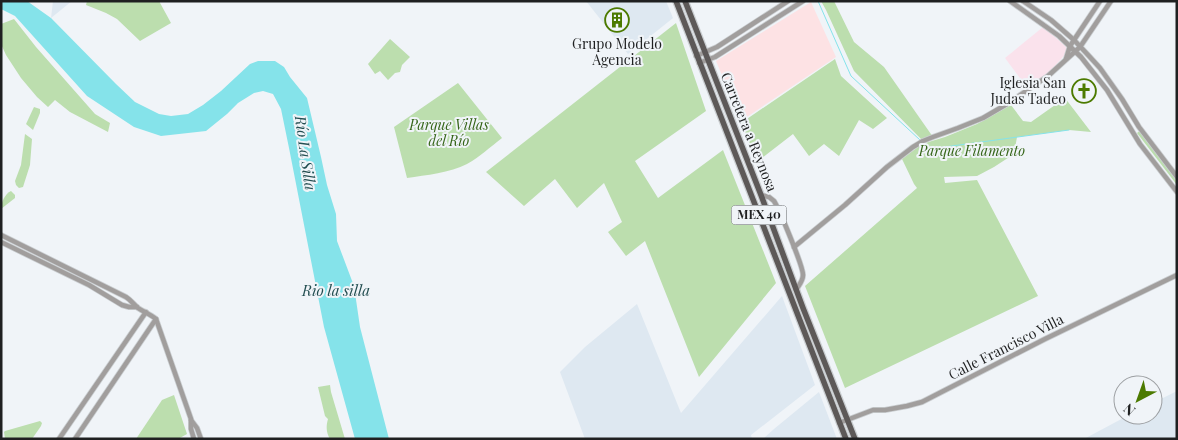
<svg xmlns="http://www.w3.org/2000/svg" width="1178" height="440" viewBox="0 0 1178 440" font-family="'Playfair Display',serif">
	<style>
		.commercial { fill: #fae2ec }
		.built { fill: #dee8f1 }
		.education { fill: #fde2e4 }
		.green { fill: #bcdeae }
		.water { fill: #85e3ea }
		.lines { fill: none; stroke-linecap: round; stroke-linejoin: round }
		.stream { stroke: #85e3ea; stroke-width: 1 }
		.minor-casing { stroke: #caced1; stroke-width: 6 }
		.major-casing { stroke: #caced1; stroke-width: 8 }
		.minor { stroke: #a19e9d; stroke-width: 4.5 }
		.major { stroke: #5d5958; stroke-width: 5.5 }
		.labels { text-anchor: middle; stroke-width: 4; stroke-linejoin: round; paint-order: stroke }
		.shield { fill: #f0f4f8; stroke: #5e6062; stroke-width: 1 }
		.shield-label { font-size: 12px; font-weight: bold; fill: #1f2021 }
		.poi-label { font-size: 14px; fill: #1f2021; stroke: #f0f4f8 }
		.park-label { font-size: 14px; font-style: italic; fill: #356518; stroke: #f0f4f8 }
		.street-label { font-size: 14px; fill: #1f2021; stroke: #f0f4f8 }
		.water-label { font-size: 15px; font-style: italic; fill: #234e51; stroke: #f0f4f8 }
	</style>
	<rect width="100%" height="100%" fill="#f0f4f8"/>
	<path class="commercial" d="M 1043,27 L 1062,43 L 1069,50 L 1048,74 L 1028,89 L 1005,58 Z"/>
	<g class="built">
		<path d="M 53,1 L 72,1 L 51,18 Z"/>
		<path d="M 586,1 L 666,1 L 673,18 L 628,54 Z"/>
		<path d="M 782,296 L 815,385 L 751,435 L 752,439 L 585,439 L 560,372 L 585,347 L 637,304 L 681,413 Z"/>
		<path d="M 1177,391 L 1177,439 L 1084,439 L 1129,415 L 1153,415 L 1153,403 Z"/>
		<path d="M 819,392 L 837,439 L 763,439 L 774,429 Z"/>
	</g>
	<path class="education" d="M 811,2 L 836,57 L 741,121 L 716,61 Z"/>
	<g class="green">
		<path d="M 87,1 L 159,1 L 171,23 L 140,41 L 117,19 L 106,13 L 86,5 Z"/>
		<path d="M 821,1 L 834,1 L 854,42 L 884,67 L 933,137 L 923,141 L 854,71 L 826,10 Z"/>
		<path d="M 14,19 L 36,47 L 95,114 L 110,123 L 108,132 L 70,112 L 55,100 L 48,107 L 37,97 L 21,78 L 6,55 L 1,44 L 1,24 Z"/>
		<path d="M 676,23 L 706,111 L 635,161 L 658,198 L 723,150 L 776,283 L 699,377 L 645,241 L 626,256 L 608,232 L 622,222 L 604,183 L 577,208 L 555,179 L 524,206 L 486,172 Z"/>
		<path d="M 390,39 L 410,57 L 402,65 L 400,72 L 395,73 L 388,80 L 380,71 L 375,74 L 368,64 Z"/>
		<path d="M 835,59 L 841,76 L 887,118 L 873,129 L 859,120 L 839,156 L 824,144 L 809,156 L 793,134 L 757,162 L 741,123 Z"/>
		<path d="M 458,83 L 502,138 C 490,147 480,157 467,164 C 450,173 426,175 407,178 L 394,127 Z"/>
		<path d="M 1065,98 L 1091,132 L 1069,130 L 1017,137 L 1014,154 L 994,167 L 977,176 L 944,177 L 945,183 L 977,180 L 1038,296 L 845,388 L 805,286 L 917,188 L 914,184 L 902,159 L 922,144 L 945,137 L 977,124 L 1011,105 L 1023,121 L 1031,122 Z"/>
		<path d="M 34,107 L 40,109 L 40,113 L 33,130 L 26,124 Z"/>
		<path d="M 1142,129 L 1177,176 L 1177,185 L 1137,133 Z"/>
		<path d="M 25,134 L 32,139 L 30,165 L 23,187 L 19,188 L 16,185 L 15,181 L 21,165 Z"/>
		<path d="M 11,191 L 15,195 L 15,198 L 1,209 C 1,202 5,194 11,191 Z"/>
		<path d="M 330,385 L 331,392 L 345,439 L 330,439 C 326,432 326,426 328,419 L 325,416 L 318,387 Z"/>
		<path d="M 174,395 L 187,434 L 178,439 L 136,439 L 162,400 Z"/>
		<path d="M 40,421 L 42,423 L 41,426 L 32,439 L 5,439 L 4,432 L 5,431 Z"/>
	</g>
	<path class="water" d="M 1,1 L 27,1 L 51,18 L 116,84 L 135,102 L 159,114 L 171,116 L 188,114 L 203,105 L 221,91 L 250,64 L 258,61 L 275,61 L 284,67 L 290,77 L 307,98 L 321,157 L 327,185 L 336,214 L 337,241 L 354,286 L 360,327 L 389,439 L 355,439 L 324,327 L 289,148 L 281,109 L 273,94 L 263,91 L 254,93 L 238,103 L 227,114 L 206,131 L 161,136 L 134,127 L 87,96 L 15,16 L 1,9 Z"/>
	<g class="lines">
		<g class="stream">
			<path d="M 818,1 L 851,76 L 920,140"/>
			<path d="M 923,143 L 930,149 L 1069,130"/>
		</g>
		<g class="minor-casing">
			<g id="minor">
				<path d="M 1010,1 L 1059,36 L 1081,57 L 1107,90 L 1140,144 L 1177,192"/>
				<path d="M 1023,1 L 1051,20 L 1074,40 L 1089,56 L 1100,68 L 1122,99 L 1139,127 L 1177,177"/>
				<path d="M 696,56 L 717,47 L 788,1"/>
				<path d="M 1066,59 L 1070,46 L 1100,1"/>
				<path d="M 699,63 L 715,57 L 803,1"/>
				<path d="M 761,195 L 769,197 L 774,201 C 780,211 803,266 803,275 C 803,281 799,285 796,290"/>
				<path d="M 1,235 L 126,297 C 131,300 134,305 138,308 C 144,312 150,314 156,319 L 191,419 L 191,429 L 194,439"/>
				<path d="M 1,242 L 89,285 L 122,305 L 129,307 L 137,307"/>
				<path d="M 794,247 L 845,205 L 887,167 L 913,147 L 923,141 L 933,137 L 958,128 L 983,118 L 1007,104 L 1048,76 L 1080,47 L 1111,1"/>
				<path d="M 191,420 L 197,428 L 201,439"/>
				<path d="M 839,423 L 873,410 L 885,410 L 907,406 L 922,402 L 1045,339 L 1177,275"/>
				<path d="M 59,439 L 146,312"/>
				<path d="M 75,439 L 156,319"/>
			</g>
		</g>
		<g class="major-casing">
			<g id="major">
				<path d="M 676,1 L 846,439"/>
				<path d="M 685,1 L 761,195 L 803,308 L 855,439"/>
			</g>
		</g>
		<use href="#minor" class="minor"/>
		<use href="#major" class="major"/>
	</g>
	<defs>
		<g id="building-ring" transform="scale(1.25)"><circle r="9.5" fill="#f0f4f8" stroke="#4c7a00" stroke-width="1.5"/><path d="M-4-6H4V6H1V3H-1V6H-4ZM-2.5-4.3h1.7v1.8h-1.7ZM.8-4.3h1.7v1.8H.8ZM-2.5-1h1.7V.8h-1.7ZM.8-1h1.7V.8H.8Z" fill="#4c7a00"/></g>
		<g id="church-ring" transform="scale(1.25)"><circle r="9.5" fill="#f0f4f8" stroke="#4c7a00" stroke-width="1.5"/><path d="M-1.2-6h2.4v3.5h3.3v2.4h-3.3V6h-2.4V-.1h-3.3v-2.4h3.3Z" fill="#4c7a00"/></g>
	</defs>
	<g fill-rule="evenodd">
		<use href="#building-ring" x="617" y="20"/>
		<use href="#church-ring" x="1084" y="91"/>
	</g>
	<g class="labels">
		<rect class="shield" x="731.5" y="205.5" width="55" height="19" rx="4"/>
		<g class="shield-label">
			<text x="759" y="219">MEX 40</text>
		</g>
		<g class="poi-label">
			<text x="617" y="49">Grupo Modelo<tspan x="617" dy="16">Agencia</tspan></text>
			<text x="1066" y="88" text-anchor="end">Iglesia San<tspan x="1066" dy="16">Judas Tadeo</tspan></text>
		</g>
		<g class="park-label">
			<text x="449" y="130">Parque Villas<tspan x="449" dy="16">del Río</tspan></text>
			<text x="972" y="156">Parque Filamento</text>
		</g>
		<g class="street-label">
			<text transform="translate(749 132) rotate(68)" y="5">Carretera a Reynosa</text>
			<text transform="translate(1006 347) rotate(-27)" y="5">Calle Francisco Villa</text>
		</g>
		<g class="water-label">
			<text transform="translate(305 153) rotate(82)" y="5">Río La Silla</text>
			<text x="336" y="296">Rio la silla</text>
		</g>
	</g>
	<rect width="1178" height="440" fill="none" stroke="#1f2021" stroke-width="5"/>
	<g transform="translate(1138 400) rotate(221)"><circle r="24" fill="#f0f4f8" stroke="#9c9fa2"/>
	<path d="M0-4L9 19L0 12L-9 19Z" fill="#4c7a00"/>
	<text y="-8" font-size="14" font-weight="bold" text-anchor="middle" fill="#1f2021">N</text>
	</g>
</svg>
